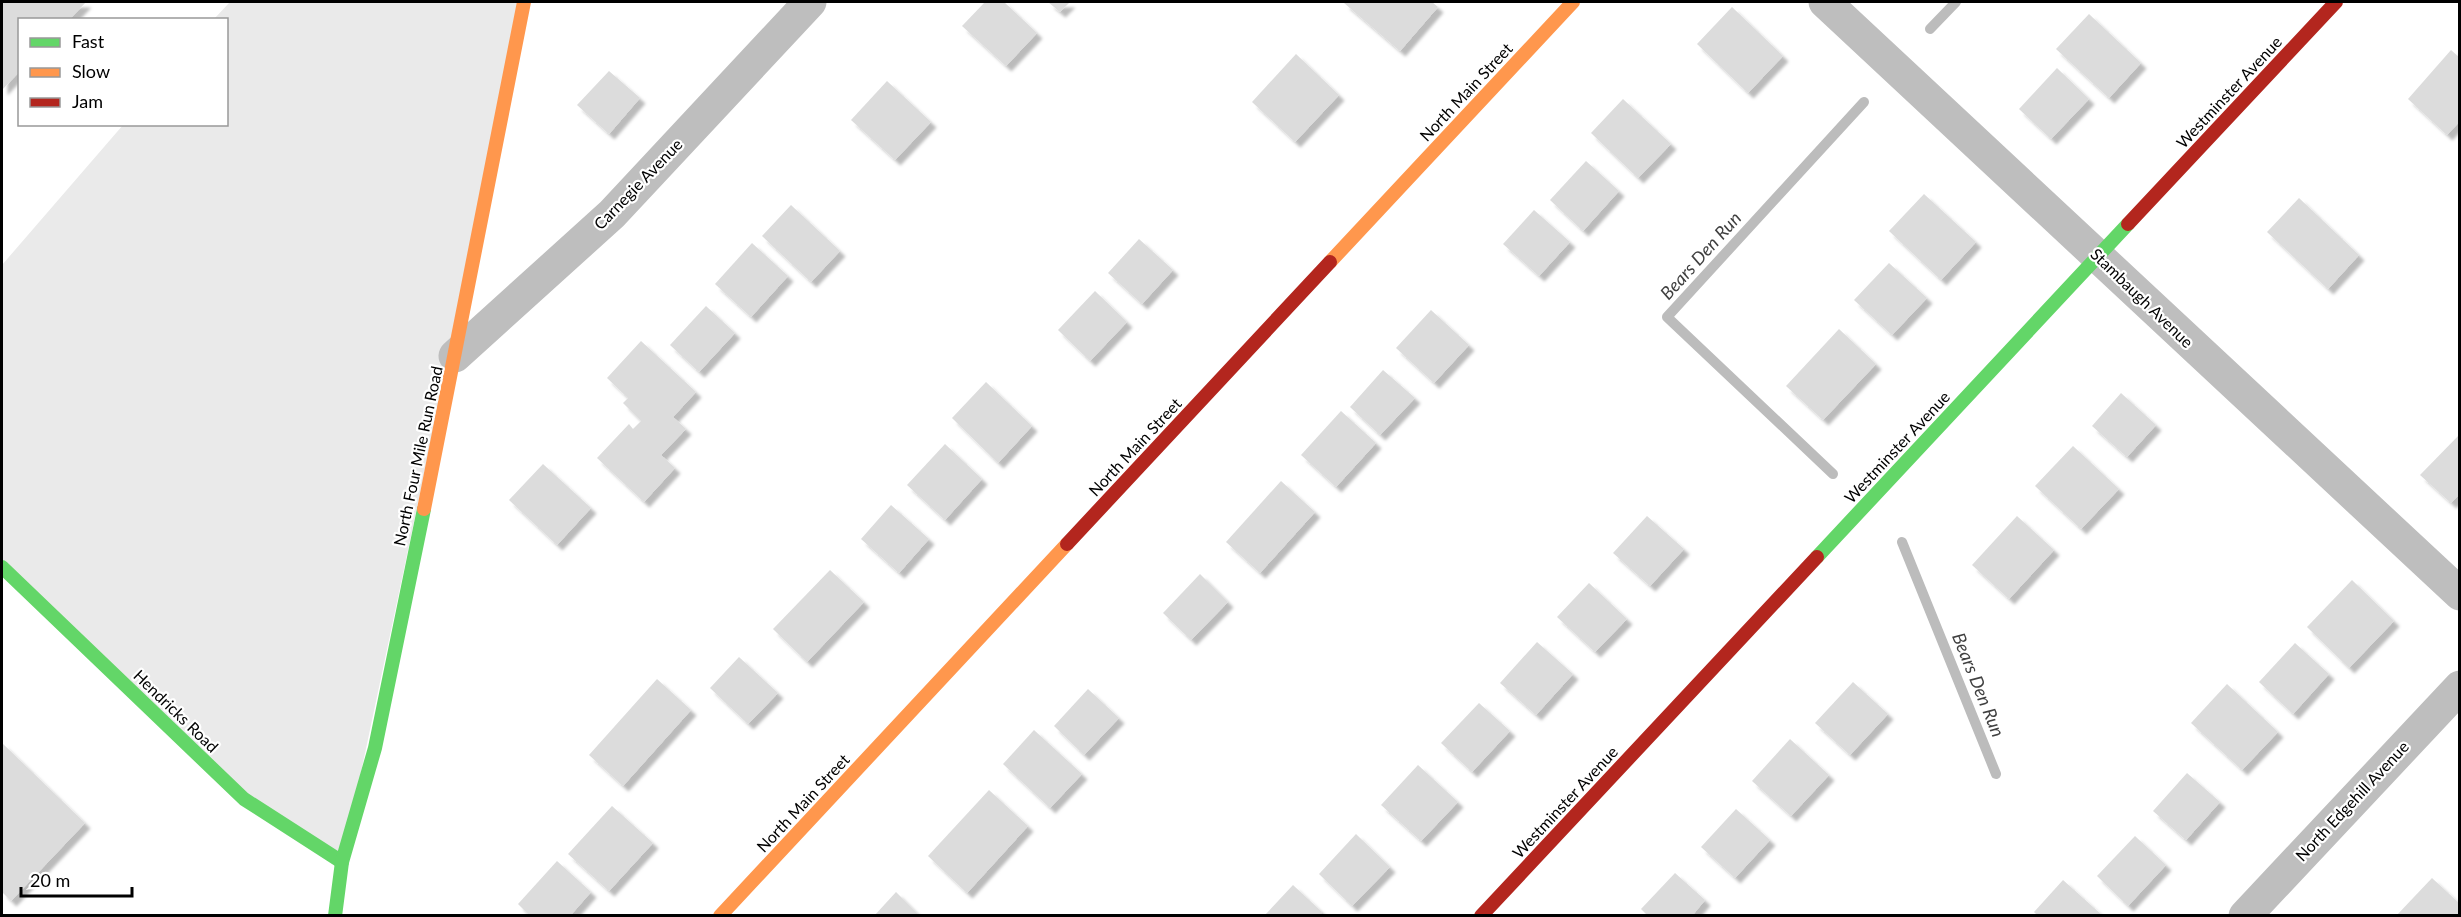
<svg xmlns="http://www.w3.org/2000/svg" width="2461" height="917" viewBox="0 0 2461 917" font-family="Lato,sans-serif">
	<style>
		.green { fill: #eaeaea }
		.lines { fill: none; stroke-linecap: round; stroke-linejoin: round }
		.stream { stroke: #bcbcbc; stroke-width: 10 }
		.building { fill: #dcdcdc; filter: url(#shadow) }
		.street { stroke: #bebebe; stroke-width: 33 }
		.fast { stroke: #63d668; stroke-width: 14 }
		.slow { stroke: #ff974d; stroke-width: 14 }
		.jam { stroke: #b3261e; stroke-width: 14 }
		.labels { text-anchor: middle; stroke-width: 4.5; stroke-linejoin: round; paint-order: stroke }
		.street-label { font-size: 16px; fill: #000; stroke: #fff }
		.water-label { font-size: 18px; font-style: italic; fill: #404040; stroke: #fff }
	</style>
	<defs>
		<filter id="shadow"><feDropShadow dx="5.5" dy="5.5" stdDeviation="1.5" flood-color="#0004"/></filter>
	</defs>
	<rect width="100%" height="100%" fill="#fff"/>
	<path class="green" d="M 230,2 L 524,2 L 342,862 L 244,799 L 2,567 L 2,265 L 123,125 L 226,124 L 226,20 L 214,19 Z"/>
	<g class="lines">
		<g class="stream">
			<path d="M 1930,29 L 1956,2"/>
			<path d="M 1833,474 L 1667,317 L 1864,102"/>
			<path d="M 1902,542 L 1996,774"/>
		</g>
	</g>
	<g class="building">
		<path d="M 2,2 L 86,2 L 69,20 L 20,20 L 20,71 L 2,90 Z"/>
		<path d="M 985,2 L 1004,2 L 1037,33 L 1006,66 L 962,26 Z"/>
		<path d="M 1048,2 L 1070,2 L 1060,12 Z"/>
		<path d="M 1345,2 L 1432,2 L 1438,7 L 1400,51 L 1344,3 Z"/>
		<path d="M 1732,7 L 1783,56 L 1748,93 L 1697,44 Z"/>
		<path d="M 2089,14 L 2141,63 L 2109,98 L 2056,49 Z"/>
		<path d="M 2451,50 L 2460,58 L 2460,121 L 2447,135 L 2408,99 Z"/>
		<path d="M 1296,54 L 1339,95 L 1295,142 L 1252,102 Z"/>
		<path d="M 2057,68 L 2089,99 L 2051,139 L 2019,109 Z"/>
		<path d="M 609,71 L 640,98 L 609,134 L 577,105 Z"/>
		<path d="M 887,81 L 931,122 L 895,160 L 851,120 Z"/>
		<path d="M 1623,99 L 1671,144 L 1638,178 L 1591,133 Z"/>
		<path d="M 1586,161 L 1619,191 L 1583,231 L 1550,200 Z"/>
		<path d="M 1924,194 L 1976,242 L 1941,280 L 1889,231 Z"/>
		<path d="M 2299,198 L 2359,255 L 2328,289 L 2267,232 Z"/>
		<path d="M 791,205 L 840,251 L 811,282 L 762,236 Z"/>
		<path d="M 1534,210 L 1570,242 L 1539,276 L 1503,244 Z"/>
		<path d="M 1139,239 L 1173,270 L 1142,304 L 1108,273 Z"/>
		<path d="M 752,243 L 788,276 L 751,317 L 715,284 Z"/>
		<path d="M 1889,263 L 1927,298 L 1892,335 L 1854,300 Z"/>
		<path d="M 1095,291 L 1127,322 L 1090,361 L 1058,330 Z"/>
		<path d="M 706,306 L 735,333 L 699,372 L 670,345 Z"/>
		<path d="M 1431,310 L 1469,345 L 1434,383 L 1396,348 Z"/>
		<path d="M 1839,329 L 1876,364 L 1823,420 L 1786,386 Z"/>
		<path d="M 641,341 L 696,392 L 673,417 L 686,429 L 661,455 L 675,468 L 644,502 L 597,458 L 629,424 L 633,429 L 641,421 L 623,403 L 628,398 L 607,378 Z"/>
		<path d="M 1383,370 L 1415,398 L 1380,435 L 1350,407 Z"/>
		<path d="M 986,382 L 1032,426 L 998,463 L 952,418 Z"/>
		<path d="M 2121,393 L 2156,425 L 2127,457 L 2092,426 Z"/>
		<path d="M 1341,411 L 1376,443 L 1336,487 L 1301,455 Z"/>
		<path d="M 2460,434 L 2460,494 L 2451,503 L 2420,475 Z"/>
		<path d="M 945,444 L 982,479 L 945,520 L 907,485 Z"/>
		<path d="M 2073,446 L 2119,489 L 2081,529 L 2035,486 Z"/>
		<path d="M 543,464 L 591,508 L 557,545 L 509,500 Z"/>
		<path d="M 1281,481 L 1315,512 L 1260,573 L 1226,542 Z"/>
		<path d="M 891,505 L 929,539 L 899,573 L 861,539 Z"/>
		<path d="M 1647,516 L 1684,549 L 1650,586 L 1613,553 Z"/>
		<path d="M 2017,516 L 2054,550 L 2009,599 L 1972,565 Z"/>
		<path d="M 830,570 L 864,602 L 807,662 L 773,629 Z"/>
		<path d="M 1200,574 L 1228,602 L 1191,640 L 1163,613 Z"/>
		<path d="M 2352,580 L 2394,621 L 2349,668 L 2307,627 Z"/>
		<path d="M 1589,583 L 1627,619 L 1595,652 L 1557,617 Z"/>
		<path d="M 1537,642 L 1573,674 L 1536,715 L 1500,683 Z"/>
		<path d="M 2295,643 L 2329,674 L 2293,714 L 2259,682 Z"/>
		<path d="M 739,657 L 778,693 L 748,724 L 710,688 Z"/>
		<path d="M 657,679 L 691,710 L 623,786 L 589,755 Z"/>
		<path d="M 1853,682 L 1888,714 L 1850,755 L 1815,723 Z"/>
		<path d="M 2227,684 L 2278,732 L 2242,770 L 2191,723 Z"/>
		<path d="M 1088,689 L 1119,718 L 1084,755 L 1054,726 Z"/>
		<path d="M 1479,703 L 1510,731 L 1472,772 L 1441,743 Z"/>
		<path d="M 1034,730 L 1082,774 L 1050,808 L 1003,764 Z"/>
		<path d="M 1790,739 L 1829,775 L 1791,816 L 1752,781 Z"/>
		<path d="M 2,743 L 85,823 L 11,901 L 2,892 Z"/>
		<path d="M 1418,765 L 1458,802 L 1421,841 L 1381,805 Z"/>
		<path d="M 2187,773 L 2220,802 L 2186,840 L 2153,811 Z"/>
		<path d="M 989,790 L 1028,826 L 967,893 L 928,856 Z"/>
		<path d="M 612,806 L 653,843 L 609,891 L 568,854 Z"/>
		<path d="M 1736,809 L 1770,840 L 1735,878 L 1701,847 Z"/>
		<path d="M 1356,834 L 1390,867 L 1352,906 L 1319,874 Z"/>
		<path d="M 2135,836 L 2166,865 L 2128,906 L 2097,876 Z"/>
		<path d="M 557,861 L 591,892 L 570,916 L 530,916 L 518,904 Z"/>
		<path d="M 1675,873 L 1705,900 L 1692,916 L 1648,916 L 1641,909 Z"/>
		<path d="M 2432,878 L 2460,904 L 2460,915 L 2396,916 Z"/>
		<path d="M 2063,880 L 2103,916 L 2038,916 L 2034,912 Z"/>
		<path d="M 1293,885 L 1322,912 L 1319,916 L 1264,916 Z"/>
		<path d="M 896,892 L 920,916 L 874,916 Z"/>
	</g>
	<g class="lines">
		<g class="street">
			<path d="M 1825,2 L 2460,594"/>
			<path d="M 455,356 L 612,214 L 810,2"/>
			<path d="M 2245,916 L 2460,687"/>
		</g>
		<g class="fast">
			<path d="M 1817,557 L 2128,224"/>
			<path d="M 2,567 L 244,799 L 342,862"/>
			<path d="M 335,916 L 342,862 L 375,748 L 424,509"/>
		</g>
		<g class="slow">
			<path d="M 1330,262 L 1573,2"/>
			<path d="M 424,509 L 524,2"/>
			<path d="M 720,916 L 1067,544"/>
		</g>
		<g class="jam">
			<path d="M 2128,224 L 2336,2"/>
			<path d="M 1067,544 L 1330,262"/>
			<path d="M 1481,916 L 1817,557"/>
		</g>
	</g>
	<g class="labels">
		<g class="street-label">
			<text transform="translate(1466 92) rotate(-47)" y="6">North Main Street</text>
			<text transform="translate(2229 92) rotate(-47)" y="6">Westminster Avenue</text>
			<text transform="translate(638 184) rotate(-46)" y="6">Carnegie Avenue</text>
			<text transform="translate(2142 298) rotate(44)" y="6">Stambaugh Avenue</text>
			<text transform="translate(1135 447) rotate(-47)" y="6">North Main Street</text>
			<text transform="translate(1897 447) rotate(-47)" y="6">Westminster Avenue</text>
			<text transform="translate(418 456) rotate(-78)" y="6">North Four Mile Run Road</text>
			<text transform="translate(176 711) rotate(44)" y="6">Hendricks Road</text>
			<text transform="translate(2352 801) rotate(-47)" y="6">North Edgehill Avenue</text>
			<text transform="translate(1565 802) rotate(-47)" y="6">Westminster Avenue</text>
			<text transform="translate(803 803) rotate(-47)" y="6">North Main Street</text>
		</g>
		<g class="water-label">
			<text transform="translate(1701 256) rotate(-48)" y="6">Bears Den Run</text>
			<text transform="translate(1978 685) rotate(68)" y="6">Bears Den Run</text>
		</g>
	</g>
	<rect width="2461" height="917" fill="none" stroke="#000000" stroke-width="6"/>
	<rect x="18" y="18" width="210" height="108" fill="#ffffff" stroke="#999999" stroke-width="1.5"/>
	<rect x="30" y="38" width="30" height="9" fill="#63d668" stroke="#999999" stroke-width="1.5"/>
	<text x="72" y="48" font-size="18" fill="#000000">Fast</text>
	<rect x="30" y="68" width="30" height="9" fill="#ff974d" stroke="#999999" stroke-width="1.5"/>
	<text x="72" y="78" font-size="18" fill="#000000">Slow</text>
	<rect x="30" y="98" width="30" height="9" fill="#b3261e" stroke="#999999" stroke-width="1.5"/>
	<text x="72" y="108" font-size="18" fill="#000000">Jam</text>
	<path d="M21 887v9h111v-9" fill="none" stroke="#000000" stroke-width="3"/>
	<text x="30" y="887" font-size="18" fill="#000000" stroke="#ffffff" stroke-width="4.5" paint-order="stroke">20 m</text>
</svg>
